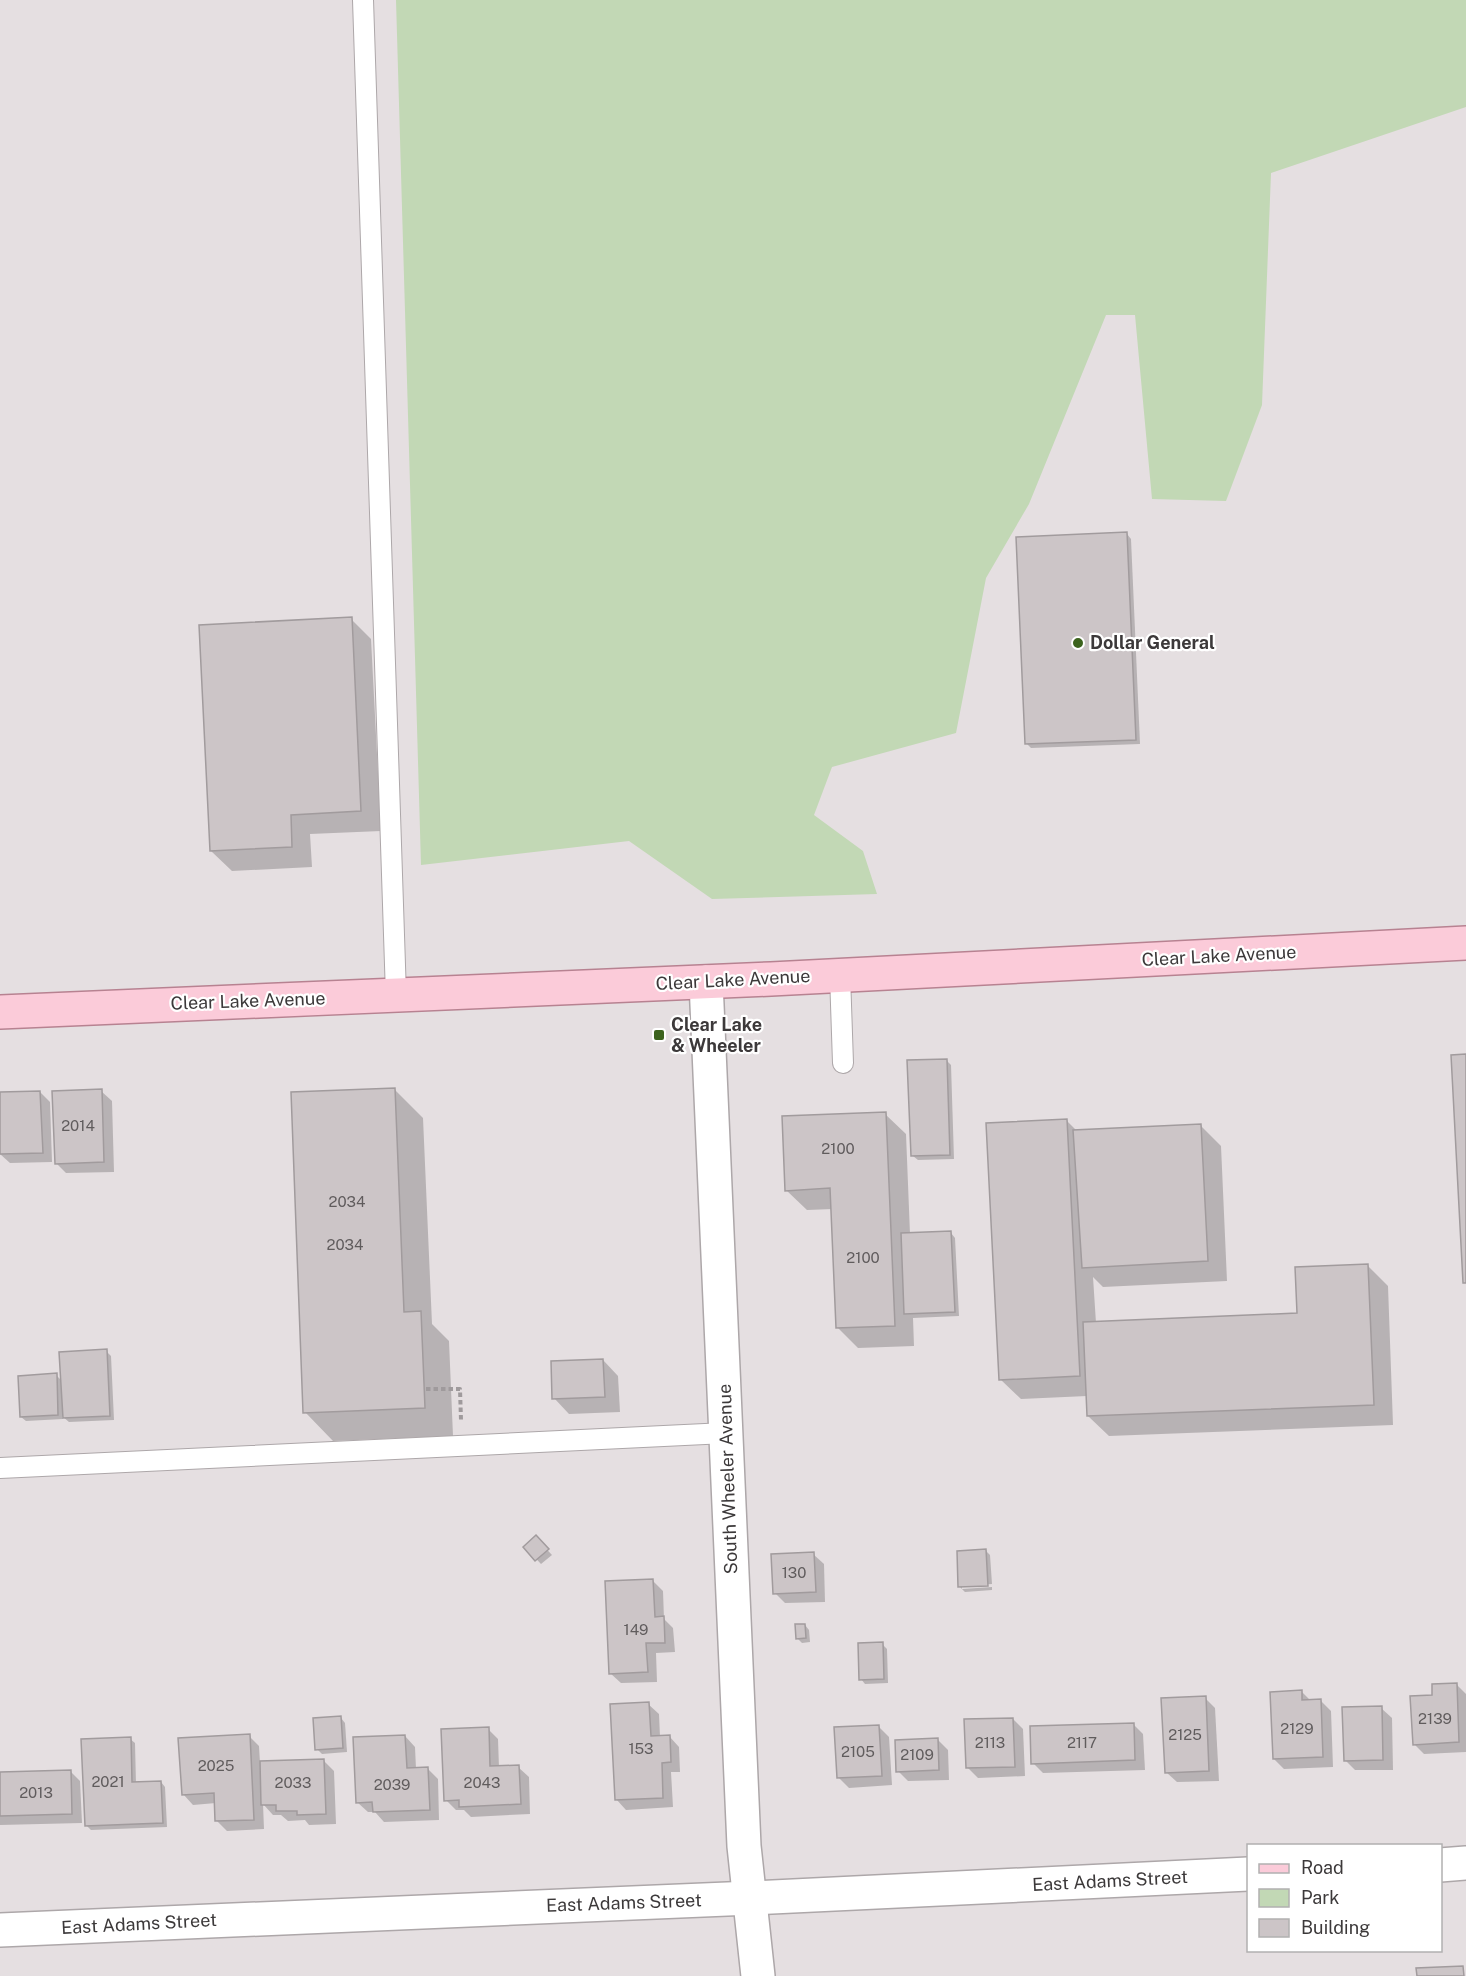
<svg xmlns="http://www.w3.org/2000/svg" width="1466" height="1976" viewBox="0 0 1466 1976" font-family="'Public Sans',sans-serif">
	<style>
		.green { fill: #c2d8b5 }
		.shadow { fill: #0003 }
		.building { fill: #ccc5c7; stroke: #a19b9d; stroke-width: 1.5 }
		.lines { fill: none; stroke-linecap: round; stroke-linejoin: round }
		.lane-casing { stroke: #ada7a9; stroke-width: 22 }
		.street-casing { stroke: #ada7a9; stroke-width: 36 }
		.primary-casing { stroke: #b78291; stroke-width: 36 }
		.path { stroke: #9f9a9c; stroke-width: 4; stroke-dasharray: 4.5 3; stroke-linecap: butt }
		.lane { stroke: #fff; stroke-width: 20 }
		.street { stroke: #fff; stroke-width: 33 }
		.primary { stroke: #fbcbd9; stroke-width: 33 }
		.poi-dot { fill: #3c631d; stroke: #fff; stroke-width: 2 }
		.labels { text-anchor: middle; stroke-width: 4.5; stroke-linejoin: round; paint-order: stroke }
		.number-label { font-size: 15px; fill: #605c5d }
		.poi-label { font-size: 18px; font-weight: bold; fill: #3c393a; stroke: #fff; text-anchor: start }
		.street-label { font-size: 18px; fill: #3c393a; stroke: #fff }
	</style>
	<rect width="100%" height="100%" fill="#e5dfe1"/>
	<path class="green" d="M 396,0 L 1466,0 L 1466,107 L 1271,173 L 1262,405 L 1226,501 L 1152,499 L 1135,315 L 1106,315 L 1029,504 L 986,578 L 956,733 L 832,767 L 814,815 L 863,851 L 877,894 L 712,899 L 629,841 L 421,865 Z"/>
	<g class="shadow">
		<path d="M 1127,534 L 1131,539 L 1140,744 L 1031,748 L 1026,743 Z"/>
		<path d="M 351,619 L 371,639 L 381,831 L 310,834 L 312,867 L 232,871 L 211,851 Z"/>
		<path d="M 946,1060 L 951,1065 L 954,1159 L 918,1160 L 913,1156 Z"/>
		<path d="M 395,1090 L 423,1118 L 432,1324 L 449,1341 L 453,1436 L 333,1441 L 305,1412 Z"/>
		<path d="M 101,1091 L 112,1101 L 114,1172 L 66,1173 L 56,1163 Z"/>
		<path d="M 40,1092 L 50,1102 L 52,1162 L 10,1163 L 0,1154 L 0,1094 Z"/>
		<path d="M 885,1114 L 906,1134 L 910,1234 L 951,1233 L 955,1238 L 959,1316 L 913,1318 L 914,1346 L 858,1348 L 838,1328 L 833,1209 L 807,1210 L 786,1190 Z"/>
		<path d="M 1066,1120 L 1078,1132 L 1201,1126 L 1221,1146 L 1227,1281 L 1103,1287 L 1093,1277 L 1096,1323 L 1298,1314 L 1367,1265 L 1388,1286 L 1393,1425 L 1109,1436 L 1088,1416 L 1087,1396 L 1021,1399 L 1000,1379 Z"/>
		<path d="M 106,1351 L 111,1356 L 114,1420 L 69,1422 L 62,1416 L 63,1419 L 26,1421 L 21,1417 L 56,1375 L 62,1381 Z"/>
		<path d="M 603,1360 L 618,1376 L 620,1412 L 569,1414 L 554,1398 Z"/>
		<path d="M 536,1538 L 552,1555 L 541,1564 L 525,1547 Z"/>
		<path d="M 986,1551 L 990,1555 L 992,1584 L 962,1586 L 962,1589 L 992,1587 L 992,1590 L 965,1592 L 960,1587 Z"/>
		<path d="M 813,1554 L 824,1564 L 825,1602 L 785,1603 L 775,1593 Z"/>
		<path d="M 653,1581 L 663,1591 L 664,1619 L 673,1628 L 675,1652 L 656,1653 L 657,1682 L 621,1683 L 610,1673 Z"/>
		<path d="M 805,1625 L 809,1630 L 810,1642 L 802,1643 L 797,1638 Z"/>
		<path d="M 882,1644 L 887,1649 L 888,1683 L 865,1684 L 861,1679 Z"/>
		<path d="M 1456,1684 L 1466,1694 L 1466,1752 L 1424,1754 L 1414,1744 L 1434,1696 Z"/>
		<path d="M 1301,1691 L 1311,1701 L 1320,1700 L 1331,1711 L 1333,1767 L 1284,1769 L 1274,1759 Z"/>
		<path d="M 1205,1698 L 1215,1708 L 1219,1781 L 1177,1782 L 1166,1772 Z"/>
		<path d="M 648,1704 L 659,1714 L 660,1737 L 669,1736 L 679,1747 L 680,1772 L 671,1772 L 673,1807 L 626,1810 L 616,1799 Z"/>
		<path d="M 1381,1708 L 1392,1718 L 1393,1770 L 1355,1770 L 1345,1760 Z"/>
		<path d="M 341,1718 L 345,1723 L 347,1752 L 322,1754 L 317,1749 Z"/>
		<path d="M 1013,1719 L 1023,1729 L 1025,1776 L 978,1778 L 968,1768 Z"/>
		<path d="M 1133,1724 L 1143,1734 L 1145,1770 L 1043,1773 L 1033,1763 Z"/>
		<path d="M 879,1727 L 889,1737 L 892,1785 L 849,1788 L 838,1777 Z"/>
		<path d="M 488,1729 L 498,1739 L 499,1768 L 518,1767 L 529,1777 L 530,1814 L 471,1817 L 464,1810 L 456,1810 L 446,1800 Z"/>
		<path d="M 249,1736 L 259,1746 L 260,1763 L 324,1761 L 334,1771 L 336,1824 L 309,1825 L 305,1820 L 288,1821 L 281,1815 L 273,1815 L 263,1804 L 264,1829 L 227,1831 L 217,1821 L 216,1803 L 193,1805 L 183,1794 Z"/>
		<path d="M 405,1736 L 415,1747 L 416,1769 L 428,1769 L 438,1779 L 439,1820 L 384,1822 L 375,1812 L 368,1812 L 357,1802 Z"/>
		<path d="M 130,1739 L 135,1743 L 136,1784 L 161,1782 L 165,1787 L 167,1827 L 91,1830 L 86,1825 Z"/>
		<path d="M 938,1740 L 948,1750 L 949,1780 L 908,1781 L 898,1771 Z"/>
		<path d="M 70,1771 L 80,1781 L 82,1823 L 0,1825 L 0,1773 Z"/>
	</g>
	<g class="building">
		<path d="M 1127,532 L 1136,740 L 1025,744 L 1016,537 Z"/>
		<path d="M 352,617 L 361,811 L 291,815 L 292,847 L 210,851 L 199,625 Z"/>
		<path d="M 1466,1054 L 1466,1283 L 1463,1283 L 1451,1055 Z"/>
		<path d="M 947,1059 L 950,1155 L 911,1156 L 907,1060 Z"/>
		<path d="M 395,1088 L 404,1312 L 421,1311 L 425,1408 L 303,1413 L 291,1092 Z"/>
		<path d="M 102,1089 L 104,1162 L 55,1164 L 52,1091 Z"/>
		<path d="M 40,1091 L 43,1153 L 0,1154 L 0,1092 Z"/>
		<path d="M 886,1112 L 895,1326 L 836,1328 L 830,1188 L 785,1191 L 782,1116 Z"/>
		<path d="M 1067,1119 L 1080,1376 L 999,1380 L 986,1123 Z"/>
		<path d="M 1201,1124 L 1208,1261 L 1082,1268 L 1073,1130 Z"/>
		<path d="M 951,1231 L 955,1312 L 904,1314 L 901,1233 Z"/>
		<path d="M 1368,1264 L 1374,1405 L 1087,1416 L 1083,1322 L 1297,1313 L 1295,1267 Z"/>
		<path d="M 107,1349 L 110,1416 L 63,1418 L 59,1352 Z"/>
		<path d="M 603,1359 L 605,1397 L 552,1399 L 551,1361 Z"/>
		<path d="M 57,1373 L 58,1415 L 20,1417 L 18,1376 Z"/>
		<path d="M 536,1535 L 549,1549 L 535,1561 L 523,1547 Z"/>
		<path d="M 986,1549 L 988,1586 L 958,1587 L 957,1551 Z"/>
		<path d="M 814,1552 L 816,1592 L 773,1594 L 771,1554 Z"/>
		<path d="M 653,1579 L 655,1617 L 664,1616 L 665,1643 L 646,1643 L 648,1672 L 609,1674 L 605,1581 Z"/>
		<path d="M 795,1624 L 805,1624 L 806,1638 L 796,1639 Z"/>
		<path d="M 883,1642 L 884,1679 L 859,1680 L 858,1643 Z"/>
		<path d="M 1457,1683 L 1459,1742 L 1413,1745 L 1410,1696 L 1432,1695 L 1432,1684 Z"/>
		<path d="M 1302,1690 L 1302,1700 L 1321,1699 L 1323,1757 L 1273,1759 L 1270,1692 Z"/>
		<path d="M 1206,1696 L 1209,1771 L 1165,1773 L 1161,1698 Z"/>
		<path d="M 649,1702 L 651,1736 L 670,1735 L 671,1762 L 662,1763 L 663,1798 L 615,1800 L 610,1704 Z"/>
		<path d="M 1382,1706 L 1383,1760 L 1344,1761 L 1342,1707 Z"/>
		<path d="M 341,1716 L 343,1748 L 315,1750 L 313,1718 Z"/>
		<path d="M 1013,1718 L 1015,1767 L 966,1768 L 964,1719 Z"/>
		<path d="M 1134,1723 L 1135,1760 L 1031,1764 L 1030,1726 Z"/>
		<path d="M 879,1725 L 882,1776 L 837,1778 L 834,1727 Z"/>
		<path d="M 489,1727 L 490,1766 L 519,1765 L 521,1804 L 459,1807 L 459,1800 L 444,1801 L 441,1729 Z"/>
		<path d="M 250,1734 L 254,1820 L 215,1821 L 214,1793 L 182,1795 L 178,1738 Z"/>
		<path d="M 405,1735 L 407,1768 L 428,1767 L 430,1810 L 373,1812 L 372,1802 L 356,1803 L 353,1737 Z"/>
		<path d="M 131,1737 L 132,1782 L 161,1781 L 163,1823 L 85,1826 L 81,1739 Z"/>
		<path d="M 938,1738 L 939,1770 L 896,1772 L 895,1740 Z"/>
		<path d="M 324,1759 L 326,1814 L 297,1815 L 297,1811 L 276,1811 L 276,1805 L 261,1805 L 260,1761 Z"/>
		<path d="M 71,1770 L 72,1814 L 0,1816 L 0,1772 Z"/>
		<path d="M 1463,1966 L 1464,1976 L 1417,1976 L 1416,1968 Z"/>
	</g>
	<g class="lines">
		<g class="lane-casing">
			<g id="lane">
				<path d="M 363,0 L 396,995"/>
				<path d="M 840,975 L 843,1063"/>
				<path d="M 0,1468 L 726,1433"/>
			</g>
		</g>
		<g class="street-casing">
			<g id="street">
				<path d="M 706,982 L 744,1846 L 758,1976"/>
				<path d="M 1440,1865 L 1466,1863"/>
				<path d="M 0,1930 L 751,1898 L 1248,1874"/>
			</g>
		</g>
		<g class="primary-casing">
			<path id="primary" d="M 0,1012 L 771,979 L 1466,943"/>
		</g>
		<path class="path" d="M 426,1389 L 460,1389 L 461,1420"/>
		<use href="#lane" class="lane"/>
		<use href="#street" class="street"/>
		<use href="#primary" class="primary"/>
	</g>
	<g class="poi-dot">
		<circle cx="1078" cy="643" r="6"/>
		<rect x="653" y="1029" width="12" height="12" rx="3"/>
	</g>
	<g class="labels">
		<g class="number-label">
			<text x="78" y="1131">2014</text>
			<text x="838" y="1154">2100</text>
			<text x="347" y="1207">2034</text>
			<text x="345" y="1250">2034</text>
			<text x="863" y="1263">2100</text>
			<text x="794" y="1578">130</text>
			<text x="636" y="1635">149</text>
			<text x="1435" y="1724">2139</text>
			<text x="1297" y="1734">2129</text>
			<text x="1185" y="1740">2125</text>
			<text x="990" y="1748">2113</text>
			<text x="1082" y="1748">2117</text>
			<text x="641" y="1754">153</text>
			<text x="858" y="1757">2105</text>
			<text x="917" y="1760">2109</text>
			<text x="216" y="1771">2025</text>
			<text x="108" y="1787">2021</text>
			<text x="293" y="1788">2033</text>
			<text x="482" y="1788">2043</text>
			<text x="392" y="1790">2039</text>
			<text x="36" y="1798">2013</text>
		</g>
		<g class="poi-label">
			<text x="1090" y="649">Dollar General</text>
			<text x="671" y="1031">Clear Lake<tspan x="671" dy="21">&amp; Wheeler</tspan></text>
		</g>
		<g class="street-label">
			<text transform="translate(1219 956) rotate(-3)" y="6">Clear Lake Avenue</text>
			<text transform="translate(733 980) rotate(-3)" y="6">Clear Lake Avenue</text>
			<text transform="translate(248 1001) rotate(-2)" y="6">Clear Lake Avenue</text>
			<text transform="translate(728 1479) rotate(-92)" y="6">South Wheeler Avenue</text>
			<text transform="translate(1110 1881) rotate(-3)" y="6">East Adams Street</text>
			<text transform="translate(624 1903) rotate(-2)" y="6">East Adams Street</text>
			<text transform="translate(139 1924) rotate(-3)" y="6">East Adams Street</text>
		</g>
	</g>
	<rect x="1247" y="1844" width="195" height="108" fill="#ffffff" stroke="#b1b0b0" stroke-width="1.5"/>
	<rect x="1259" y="1864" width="30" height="9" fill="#fbcbd9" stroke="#b1b0b0" stroke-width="1.5"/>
	<text x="1301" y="1874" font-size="18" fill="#3c393a">Road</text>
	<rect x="1259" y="1889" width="30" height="18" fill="#c2d8b5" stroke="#b1b0b0" stroke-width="1.5"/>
	<text x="1301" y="1904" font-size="18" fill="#3c393a">Park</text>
	<rect x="1259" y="1919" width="30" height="18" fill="#ccc5c7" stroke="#b1b0b0" stroke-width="1.5"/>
	<text x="1301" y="1934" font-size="18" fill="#3c393a">Building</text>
</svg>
